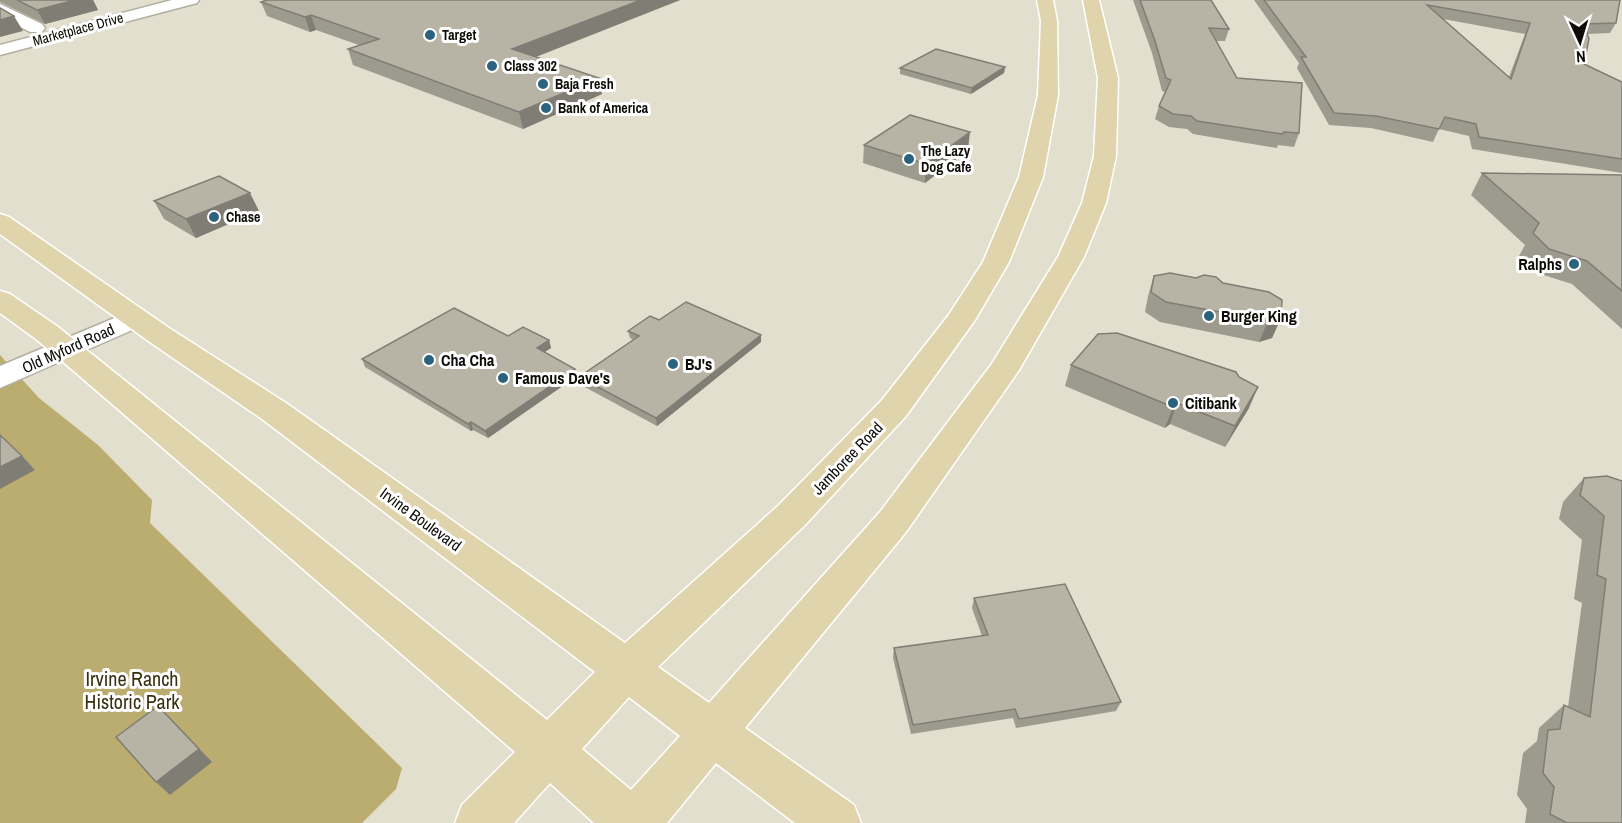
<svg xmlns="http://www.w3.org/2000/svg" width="1622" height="823" viewBox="0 0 1622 823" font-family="'Archivo Narrow',sans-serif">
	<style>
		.green { fill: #bbac6f }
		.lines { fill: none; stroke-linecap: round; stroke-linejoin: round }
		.minor-casing { stroke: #b2afa1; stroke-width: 3 }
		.major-casing { stroke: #fff; stroke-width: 3 }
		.minor { fill: #fff; fill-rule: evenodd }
		.major { fill: #dfd4ac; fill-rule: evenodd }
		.wall { fill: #9d9a8e; fill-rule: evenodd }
		.shaded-wall { fill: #807d74 }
		.building { fill: #b7b3a5; stroke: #807d74; stroke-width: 1.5; fill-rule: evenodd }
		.poi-dot { fill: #2b627d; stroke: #fff; stroke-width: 2 }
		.labels { text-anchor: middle; stroke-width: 6; stroke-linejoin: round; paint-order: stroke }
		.far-street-label { font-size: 14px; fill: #0c0b07; stroke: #fff }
		.far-poi-label { font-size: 14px; font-weight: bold; fill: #0c0b07; stroke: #fff; text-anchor: start }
		.poi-label { font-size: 16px; font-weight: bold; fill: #0c0b07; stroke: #fff; text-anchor: start }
		.street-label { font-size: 16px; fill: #0c0b07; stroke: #fff }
		.near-park-label { font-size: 20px; fill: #38300f; stroke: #fff }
	</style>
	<rect width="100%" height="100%" fill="#e2dfcf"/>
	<path class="green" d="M 0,355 L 39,398 L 98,445 L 152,500 L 150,523 L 402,768 L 396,789 L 362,823 L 0,823 Z"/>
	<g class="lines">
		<g class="minor-casing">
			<g id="minor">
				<path d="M 172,0 L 199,0 L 197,3 L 0,55 L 0,45 Z"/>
				<path d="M 0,4 L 42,24 L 45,28 L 42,32 L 30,32 L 0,16 Z"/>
				<path d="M 136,309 L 146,312 L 151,318 L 146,324 L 0,388 L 0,366 Z"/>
			</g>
		</g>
		<g class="major-casing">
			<path id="major" d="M 1037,0 L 1053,0 L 1057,21 L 1058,95 L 1043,177 L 1009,262 L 975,320 L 906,416 L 805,525 L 658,667 L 709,703 L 880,512 L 991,365 L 1058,257 L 1082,203 L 1094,156 L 1098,78 L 1083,0 L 1099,0 L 1118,78 L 1116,156 L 1106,203 L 1084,257 L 1019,370 L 906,532 L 745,728 L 854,805 L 861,823 L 795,823 L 716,763 L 667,823 L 594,823 L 550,783 L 514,823 L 455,823 L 462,805 L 515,752 L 75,372 L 36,339 L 0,313 L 0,291 L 10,294 L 58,327 L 547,720 L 595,672 L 262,419 L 147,340 L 0,234 L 0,214 L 9,217 L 169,328 L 286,403 L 625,643 L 779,505 L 882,400 L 948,316 L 983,262 L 1019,177 L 1038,95 L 1041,21 ZM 629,697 L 680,736 L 631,790 L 582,749 Z"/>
		</g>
		<use href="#minor" class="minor"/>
		<use href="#major" class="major"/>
	</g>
	<g class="wall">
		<path d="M 0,0 L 93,0 L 98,10 L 45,24 L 0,2 Z"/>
		<path d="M 267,0 L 680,0 L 536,57 L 602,94 L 523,129 L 353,65 L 348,49 L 359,45 L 316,30 L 310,32 L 267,16 L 261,2 Z"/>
		<path d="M 1133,0 L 1211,0 L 1229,29 L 1225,41 L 1216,41 L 1237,78 L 1299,133 L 1294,147 L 1278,145 L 1277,148 L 1193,134 L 1187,129 L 1169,127 L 1155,119 L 1159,106 L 1165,92 L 1162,91 L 1152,53 Z"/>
		<path d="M 1254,0 L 1620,0 L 1616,23 L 1610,33 L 1587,34 L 1584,64 L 1622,82 L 1622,173 L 1472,149 L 1469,136 L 1439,129 L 1433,142 L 1371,128 L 1329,125 L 1297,68 L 1299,63 ZM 1443,19 L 1525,34 L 1509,77 Z"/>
		<path d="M 1005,67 L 1004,73 L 971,94 L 900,74 L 900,68 Z"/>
		<path d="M 864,145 L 968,150 L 925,183 L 863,163 Z"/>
		<path d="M 1482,173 L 1622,175 L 1622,329 L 1572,284 L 1534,272 L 1519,256 L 1525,245 L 1471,195 Z"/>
		<path d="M 154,201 L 259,211 L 196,238 L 164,219 Z"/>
		<path d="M 1154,276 L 1223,283 L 1281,318 L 1272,338 L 1259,342 L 1160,322 L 1145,312 L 1148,296 Z"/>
		<path d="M 659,320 L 761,335 L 761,342 L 657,426 L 581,385 L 579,377 L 633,340 L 630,338 L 628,331 Z"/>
		<path d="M 549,340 L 551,348 L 544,352 L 575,369 L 577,376 L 488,438 L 473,430 L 471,431 L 365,367 L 362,359 Z"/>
		<path d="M 1071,365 L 1249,408 L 1225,447 L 1170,424 L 1165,428 L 1065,386 Z"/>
		<path d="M 1584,478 L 1622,481 L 1622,823 L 1525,823 L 1527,809 L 1517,795 L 1523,753 L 1537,741 L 1539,728 L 1564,705 L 1568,707 L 1582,603 L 1574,599 L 1582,540 L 1559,519 L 1563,502 Z"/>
		<path d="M 974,598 L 1121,702 L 1116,711 L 1016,728 L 1013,718 L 911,734 L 893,658 L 894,648 L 982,636 L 972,608 Z"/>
	</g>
	<g class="shaded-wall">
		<path d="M 75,0 L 93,0 L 98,10 L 45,24 L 37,10 Z"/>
		<path d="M 641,0 L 680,0 L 515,65 L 512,49 Z"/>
		<path d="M 311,15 L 316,30 L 310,32 L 305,17 Z"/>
		<path d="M 14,16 L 23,31 L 0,37 L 0,20 Z"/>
		<path d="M 1005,67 L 1004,73 L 971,94 L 972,88 Z"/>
		<path d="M 599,78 L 602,94 L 523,129 L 519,112 Z"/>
		<path d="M 970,132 L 968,150 L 925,183 L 926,164 Z"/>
		<path d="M 250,193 L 259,211 L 196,238 L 186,219 Z"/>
		<path d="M 1281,318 L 1272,338 L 1259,342 L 1268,321 Z"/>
		<path d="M 761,335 L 761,342 L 657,426 L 656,418 Z"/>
		<path d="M 549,340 L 551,348 L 539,356 L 537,348 Z"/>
		<path d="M 575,369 L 577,376 L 488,438 L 485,431 Z"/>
		<path d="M 1258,387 L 1249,408 L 1225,447 L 1235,426 Z"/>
		<path d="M 1177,403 L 1170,424 L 1165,428 L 1173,407 Z"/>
		<path d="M 471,422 L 473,430 L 471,431 L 468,424 Z"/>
		<path d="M 22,456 L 35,470 L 0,489 L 0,467 Z"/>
		<path d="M 158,706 L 212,762 L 170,795 L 156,782 Z"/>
	</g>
	<g class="building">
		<path d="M 17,0 L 75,0 L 37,10 Z"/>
		<path d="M 267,0 L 641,0 L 512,49 L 599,78 L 519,112 L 348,49 L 379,39 L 311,15 L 305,17 L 261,2 Z"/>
		<path d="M 1140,0 L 1211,0 L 1229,29 L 1209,28 L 1237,78 L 1302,83 L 1299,133 L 1284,132 L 1282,134 L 1197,121 L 1191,116 L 1173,114 L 1159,106 L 1171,80 L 1166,78 L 1155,41 Z"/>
		<path d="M 1264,0 L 1620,0 L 1616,23 L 1584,24 L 1589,39 L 1584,64 L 1622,82 L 1622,159 L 1479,137 L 1476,124 L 1445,117 L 1439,129 L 1376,116 L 1334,113 L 1301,57 L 1306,57 ZM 1427,5 L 1530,23 L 1511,79 Z"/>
		<path d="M 0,8 L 14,16 L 0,20 Z"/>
		<path d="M 936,49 L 1005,67 L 972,88 L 900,68 Z"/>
		<path d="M 910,115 L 970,132 L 926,164 L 864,145 Z"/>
		<path d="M 1482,173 L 1622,175 L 1622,291 L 1587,261 L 1549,249 L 1533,233 L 1539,223 Z"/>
		<path d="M 219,176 L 250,193 L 186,219 L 154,201 Z"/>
		<path d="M 1170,273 L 1196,278 L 1204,275 L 1216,277 L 1223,283 L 1269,292 L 1282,300 L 1281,318 L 1268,321 L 1166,302 L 1151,292 L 1154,276 Z"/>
		<path d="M 686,302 L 761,335 L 656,418 L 579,377 L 639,336 L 628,331 L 650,316 L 659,320 Z"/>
		<path d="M 454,308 L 508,336 L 523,327 L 549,340 L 537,348 L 575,369 L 485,431 L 471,422 L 468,424 L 362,359 Z"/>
		<path d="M 1117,333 L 1236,372 L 1239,377 L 1258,387 L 1235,426 L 1177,403 L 1173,407 L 1071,365 L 1098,334 Z"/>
		<path d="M 0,435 L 22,456 L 0,467 Z"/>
		<path d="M 1607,476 L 1622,481 L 1622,823 L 1567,823 L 1550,814 L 1554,787 L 1543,773 L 1548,730 L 1560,729 L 1564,705 L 1590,717 L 1606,579 L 1597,575 L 1604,516 L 1580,495 L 1584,478 Z"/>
		<path d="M 1065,584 L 1121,702 L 1019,719 L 1015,709 L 913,725 L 894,648 L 988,635 L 974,598 Z"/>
		<path d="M 158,706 L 199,749 L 156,782 L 116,737 Z"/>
	</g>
	<g class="poi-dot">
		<circle cx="430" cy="35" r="6"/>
		<circle cx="492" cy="66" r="6"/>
		<circle cx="543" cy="84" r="6"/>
		<circle cx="546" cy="108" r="6"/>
		<circle cx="909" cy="159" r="6"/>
		<circle cx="214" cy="217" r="6"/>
		<circle cx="1574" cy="264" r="6"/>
		<circle cx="1209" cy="316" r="6"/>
		<circle cx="429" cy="360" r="6"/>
		<circle cx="673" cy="364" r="6"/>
		<circle cx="503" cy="378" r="6"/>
		<circle cx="1173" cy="403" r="6"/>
	</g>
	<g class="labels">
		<g class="far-street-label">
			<text transform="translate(78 29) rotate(-15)" y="5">Marketplace Drive</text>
		</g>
		<g class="far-poi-label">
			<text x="442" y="40">Target</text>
			<text x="504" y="71">Class 302</text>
			<text x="555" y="89">Baja Fresh</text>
			<text x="558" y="113">Bank of America</text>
			<text x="921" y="156">The Lazy<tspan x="921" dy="16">Dog Cafe</tspan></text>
			<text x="226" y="222">Chase</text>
		</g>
		<g class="poi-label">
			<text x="1562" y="270" text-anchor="end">Ralphs</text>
			<text x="1221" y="322">Burger King</text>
			<text x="441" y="366">Cha Cha</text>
			<text x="685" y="370">BJ's</text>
			<text x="515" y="384">Famous Dave's</text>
			<text x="1185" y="409">Citibank</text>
		</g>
		<g class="street-label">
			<text transform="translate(68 348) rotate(-24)" y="6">Old Myford Road</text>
			<text transform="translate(847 458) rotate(-46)" y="6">Jamboree Road</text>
			<text transform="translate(421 519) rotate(36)" y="6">Irvine Boulevard</text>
		</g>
		<g class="near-park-label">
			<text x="132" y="686">Irvine Ranch<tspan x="132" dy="23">Historic Park</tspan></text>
		</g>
	</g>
	<g transform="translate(1580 42) rotate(176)" stroke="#ffffff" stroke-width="4.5" paint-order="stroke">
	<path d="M0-4.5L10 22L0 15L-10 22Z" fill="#0c0b07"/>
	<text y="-9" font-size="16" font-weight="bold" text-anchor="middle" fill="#0c0b07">N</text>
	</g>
</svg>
